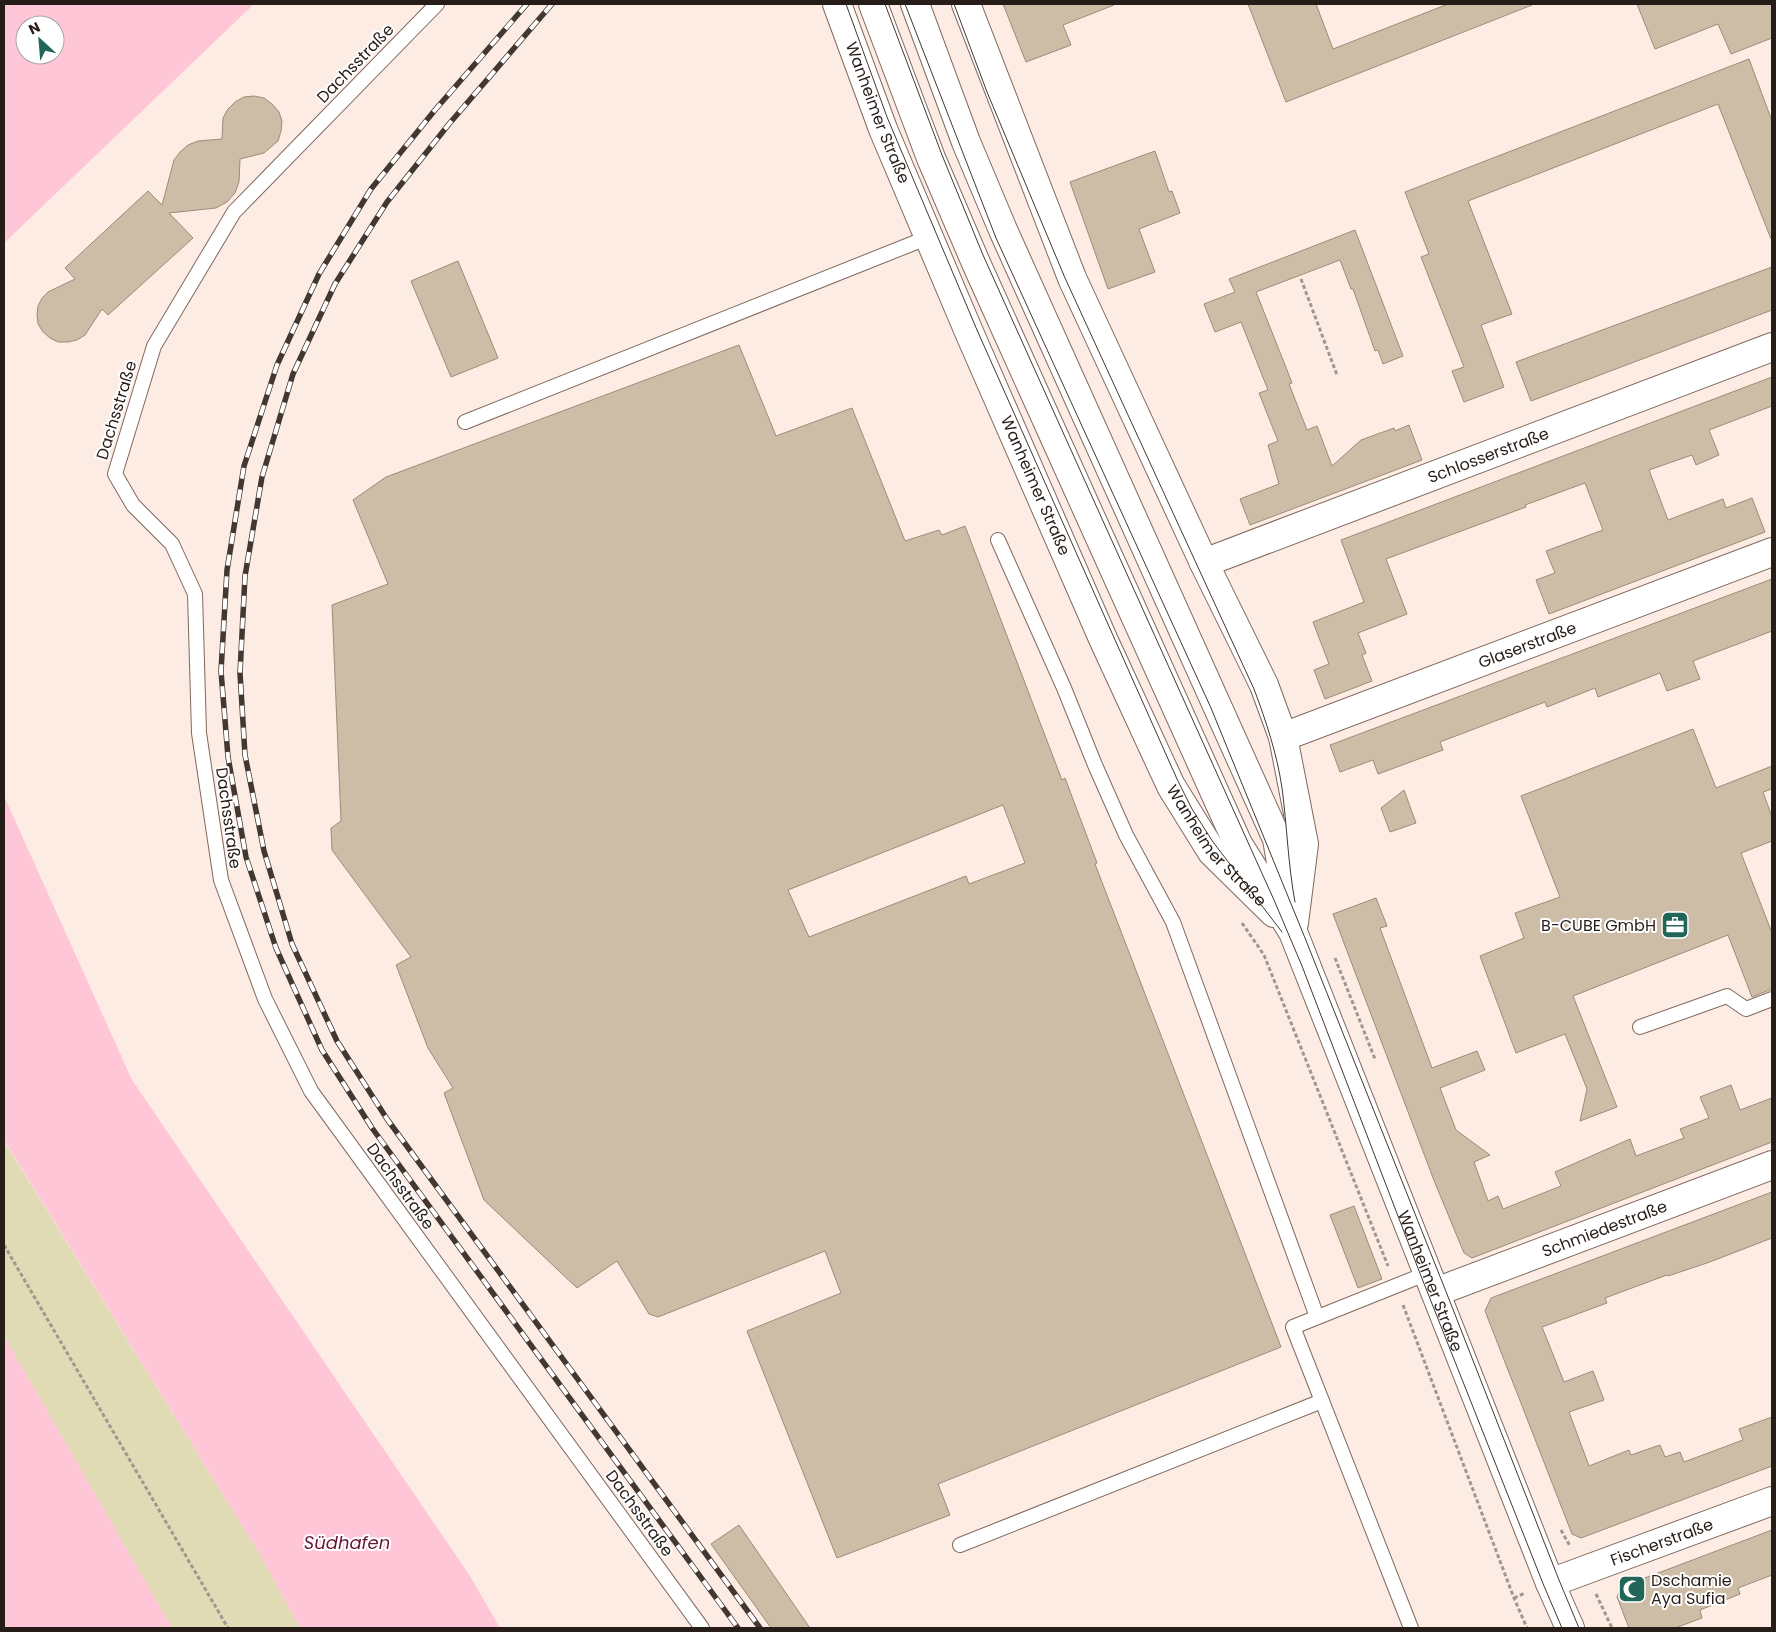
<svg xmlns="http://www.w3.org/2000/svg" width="1776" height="1632" viewBox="0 0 1776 1632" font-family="Poppins,sans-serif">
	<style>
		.green { fill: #e0dbb4 }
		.water { fill: #fec6d6; fill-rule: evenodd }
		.building { fill: #cdbda7; stroke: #9b8c77; fill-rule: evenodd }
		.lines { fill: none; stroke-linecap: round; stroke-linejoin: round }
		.service-casing { stroke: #80695d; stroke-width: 16 }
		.minor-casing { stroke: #80695d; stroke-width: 30 }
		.tertiary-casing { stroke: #80695d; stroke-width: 30 }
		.path { stroke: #a3968f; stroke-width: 3; stroke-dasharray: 4 2.5; stroke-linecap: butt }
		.service { stroke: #fff; stroke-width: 14 }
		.minor { stroke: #fff; stroke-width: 28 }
		.tertiary { stroke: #fff; stroke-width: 28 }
		.tram { stroke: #423731; stroke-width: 1 }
		.rail-casing { stroke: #423731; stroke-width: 5.5 }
		.rail { stroke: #fff; stroke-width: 4; stroke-dasharray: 11; stroke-linecap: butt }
		.labels { text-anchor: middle; stroke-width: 4; stroke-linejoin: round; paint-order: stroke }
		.street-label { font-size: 16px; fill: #271d18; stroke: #fff }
		.poi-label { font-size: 16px; fill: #271d18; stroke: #fff; text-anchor: end }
		.water-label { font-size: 18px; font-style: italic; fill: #641738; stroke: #fff }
	</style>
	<rect width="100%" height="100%" fill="#fcece4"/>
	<path class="green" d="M 4,1141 L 261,1556 L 300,1628 L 172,1628 L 4,1336 Z"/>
	<g class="water">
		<path d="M 4,4 L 254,4 L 4,243 ZM 25,25 L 55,25 L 55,55 L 25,55 Z"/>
		<path d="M 4,796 L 132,1080 L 470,1576 L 500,1628 L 300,1628 L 261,1556 L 4,1140 Z"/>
		<path d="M 4,1336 L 172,1628 L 4,1628 Z"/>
	</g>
	<g class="building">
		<path d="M 1003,4 L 1114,4 L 1114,5 L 1063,25 L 1071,45 L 1026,62 Z"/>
		<path d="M 1248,4 L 1316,4 L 1333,49 L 1448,4 L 1532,4 L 1532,5 L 1286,102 Z"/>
		<path d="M 1637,4 L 1772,4 L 1772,38 L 1731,54 L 1718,24 L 1655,49 Z"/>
		<path d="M 1749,59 L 1772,121 L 1772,239 L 1771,239 L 1718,104 L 1468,201 L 1512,314 L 1481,325 L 1504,387 L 1464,402 L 1452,371 L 1464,367 L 1421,257 L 1429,254 L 1405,192 Z"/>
		<path d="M 254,96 L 264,98 L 272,104 L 279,112 L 282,121 L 281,131 L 278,141 L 264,153 L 240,159 L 239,182 L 235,193 L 227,202 L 216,208 L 169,213 L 193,238 L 108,315 L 102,309 L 85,335 L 77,340 L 68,342 L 58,342 L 50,338 L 43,332 L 38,324 L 37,315 L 38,306 L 42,298 L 48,292 L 75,279 L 65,268 L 148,191 L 162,205 L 174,160 L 180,152 L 188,145 L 198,141 L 222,139 L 223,118 L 228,109 L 235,102 L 244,97 Z"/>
		<path d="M 1155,151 L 1169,192 L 1172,191 L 1180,213 L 1139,229 L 1155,272 L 1108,289 L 1070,182 Z"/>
		<path d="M 1355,230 L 1403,356 L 1383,364 L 1378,350 L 1375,351 L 1353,289 L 1351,289 L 1340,260 L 1256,292 L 1287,370 L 1292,383 L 1289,384 L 1307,430 L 1317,426 L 1332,466 L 1361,440 L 1394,428 L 1395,431 L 1409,425 L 1422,460 L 1250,525 L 1240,499 L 1279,484 L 1268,445 L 1278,441 L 1259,393 L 1268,390 L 1241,322 L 1215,332 L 1204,304 L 1235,292 L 1229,279 Z"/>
		<path d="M 458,261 L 498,358 L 451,377 L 411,281 Z"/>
		<path d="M 1772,267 L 1772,310 L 1531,401 L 1516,362 Z"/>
		<path d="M 739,345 L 776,436 L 852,408 L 905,541 L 939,530 L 942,535 L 965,526 L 1062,780 L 1065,778 L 1097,863 L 1095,864 L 1281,1347 L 938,1484 L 950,1515 L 837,1558 L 747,1331 L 841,1293 L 825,1251 L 658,1317 L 649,1314 L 617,1261 L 577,1288 L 484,1200 L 444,1093 L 453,1088 L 428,1048 L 396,965 L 411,957 L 332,850 L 331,828 L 341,821 L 332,605 L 388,584 L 353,500 L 386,477 ZM 1003,805 L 1025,863 L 969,884 L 966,876 L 809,937 L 788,890 Z"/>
		<path d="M 1772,377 L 1772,406 L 1709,430 L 1719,455 L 1696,465 L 1692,455 L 1649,470 L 1668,520 L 1723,499 L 1726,508 L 1752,498 L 1765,532 L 1549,614 L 1536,580 L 1555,573 L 1546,551 L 1603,530 L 1585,483 L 1525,505 L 1526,507 L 1386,559 L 1407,614 L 1358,633 L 1366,653 L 1362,655 L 1372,681 L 1325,699 L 1314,670 L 1329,664 L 1313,622 L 1364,602 L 1341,540 Z"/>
		<path d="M 1772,579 L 1772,631 L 1693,661 L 1700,679 L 1667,691 L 1660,673 L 1598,697 L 1595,688 L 1547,707 L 1545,702 L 1440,742 L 1443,750 L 1378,774 L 1373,760 L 1340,772 L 1330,745 Z"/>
		<path d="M 1693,729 L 1716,788 L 1772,766 L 1772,789 L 1763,792 L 1772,817 L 1772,841 L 1741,853 L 1772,933 L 1772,989 L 1752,997 L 1728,935 L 1573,996 L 1617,1107 L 1580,1121 L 1587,1089 L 1565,1034 L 1516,1053 L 1480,956 L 1524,938 L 1515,913 L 1560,897 L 1521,796 Z"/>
		<path d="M 1404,790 L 1416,823 L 1390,832 L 1381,808 Z"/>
		<path d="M 1376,898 L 1387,926 L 1380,928 L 1432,1068 L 1477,1051 L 1485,1070 L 1440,1088 L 1456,1130 L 1490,1155 L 1474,1162 L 1488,1201 L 1498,1196 L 1503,1209 L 1561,1186 L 1555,1172 L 1630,1139 L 1636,1156 L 1684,1138 L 1680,1129 L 1709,1118 L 1700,1097 L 1731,1085 L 1740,1110 L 1772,1098 L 1772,1142 L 1472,1258 L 1464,1253 L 1435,1183 L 1333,914 Z"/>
		<path d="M 1772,1192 L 1772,1238 L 1707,1263 L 1668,1276 L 1667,1275 L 1605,1298 L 1607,1303 L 1542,1327 L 1564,1382 L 1593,1371 L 1604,1400 L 1569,1412 L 1589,1466 L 1629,1450 L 1631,1455 L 1660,1445 L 1665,1457 L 1680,1452 L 1684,1462 L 1743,1440 L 1739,1429 L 1772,1417 L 1772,1466 L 1581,1538 L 1572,1534 L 1485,1311 L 1491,1298 Z"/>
		<path d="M 1354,1206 L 1382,1279 L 1358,1288 L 1330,1215 Z"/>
		<path d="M 739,1525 L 810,1628 L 771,1628 L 711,1544 Z"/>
		<path d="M 1772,1530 L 1772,1575 L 1738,1588 L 1740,1594 L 1700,1610 L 1702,1618 L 1675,1628 L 1629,1628 L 1617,1597 L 1621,1587 Z"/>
	</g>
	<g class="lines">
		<g class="service-casing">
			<g id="service">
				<path d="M 437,4 L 234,212 L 154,346 L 115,474 L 133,505 L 172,544 L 195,594 L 199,733 L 221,880 L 265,999 L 311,1091 L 702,1628"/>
				<path d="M 465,422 L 929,237"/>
				<path d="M 998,540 L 1064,688 L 1095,765 L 1126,835 L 1173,922 L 1317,1317"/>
				<path d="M 1640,1027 L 1727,996 L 1746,1009 L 1772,999"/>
				<path d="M 960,1545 L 1322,1401"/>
				<path d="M 1411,1628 L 1293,1327 L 1428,1273"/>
			</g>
		</g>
		<g class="minor-casing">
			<g id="minor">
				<path id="s1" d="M 837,4 L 883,129 L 969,332 L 1104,641 L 1171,786 L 1212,852 L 1274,913"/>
				<path d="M 966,4 L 1072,278 L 1204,563 L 1264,685 L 1283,737 L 1304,844 L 1294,923"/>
				<path id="s2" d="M 1204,563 L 1772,347"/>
				<path id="s3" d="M 1283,737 L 1772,552"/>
				<path id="s4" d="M 1436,1292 L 1772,1165"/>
				<path id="s5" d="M 1550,1583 L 1772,1501"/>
			</g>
		</g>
		<g class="tertiary-casing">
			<g id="tertiary">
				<path id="s6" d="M 873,4 L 931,158 L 976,263 L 1238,844 L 1293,932 L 1550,1583 L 1570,1628"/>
				<path d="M 915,4 L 966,142 L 1003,230 L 1277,839 L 1290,916"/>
			</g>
		</g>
		<g class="path">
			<path d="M 1301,279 L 1337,375"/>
			<path d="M 1242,923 L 1264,955 L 1388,1266"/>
			<path d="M 1335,958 L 1375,1059"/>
			<path d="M 4,1245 L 228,1628"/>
			<path d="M 1403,1305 L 1514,1598 L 1527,1628"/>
			<path d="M 1561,1530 L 1570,1546"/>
			<path d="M 1596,1594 L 1612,1628"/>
			<path d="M 1514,1598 L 1525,1593"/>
		</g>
		<use href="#service" class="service"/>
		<use href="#minor" class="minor"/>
		<use href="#tertiary" class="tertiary"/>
		<g class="tram">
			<path d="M 846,4 L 887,117 L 977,330 L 1177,779 L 1192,809 L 1213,842 L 1282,932"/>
			<path d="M 885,4 L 942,155 L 983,255 L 1274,900 L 1302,966 L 1421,1276 L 1544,1586 L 1562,1628"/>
			<path d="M 905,4 L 996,238 L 1211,708 L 1305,938 L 1445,1289 L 1559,1580 L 1579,1628"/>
			<path d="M 954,4 L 987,92 L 1065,278 L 1254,689 C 1266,721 1277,754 1282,788 C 1287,826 1288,864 1295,902"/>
		</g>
		<g class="rail-casing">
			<g id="rail">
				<path d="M 527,4 L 435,110 L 371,189 L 319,274 L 277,365 L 244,466 L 227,570 L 221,671 L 228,757 L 246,857 L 276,948 L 322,1050 L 372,1128 L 738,1628"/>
				<path d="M 552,4 L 449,124 L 387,202 L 335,284 L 293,374 L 262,477 L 245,576 L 240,673 L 245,755 L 264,851 L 292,944 L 337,1041 L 387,1119 L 760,1628"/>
			</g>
		</g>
		<use href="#rail" class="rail"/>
	</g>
	<defs>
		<g id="office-square" transform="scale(1.4375)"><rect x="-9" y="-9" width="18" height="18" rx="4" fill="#216659" stroke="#fff"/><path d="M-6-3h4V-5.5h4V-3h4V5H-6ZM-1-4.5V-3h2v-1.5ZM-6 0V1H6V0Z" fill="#fff"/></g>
		<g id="mosque-square" transform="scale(1.4375)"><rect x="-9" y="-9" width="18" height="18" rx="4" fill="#216659" stroke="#fff"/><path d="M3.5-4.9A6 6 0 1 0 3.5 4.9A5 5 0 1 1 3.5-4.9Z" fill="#fff"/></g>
	</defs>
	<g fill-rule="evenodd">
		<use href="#office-square" x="1675" y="925"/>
		<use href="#mosque-square" x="1632" y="1589"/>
	</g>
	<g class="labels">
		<g class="street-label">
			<text transform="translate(355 63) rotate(-46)" y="6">Dachsstraße</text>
			<text dy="6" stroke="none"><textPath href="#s1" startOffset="116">Wanheimer Straße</textPath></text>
			<text transform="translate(116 410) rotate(-73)" y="6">Dachsstraße</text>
			<text dy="6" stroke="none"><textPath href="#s2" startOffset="304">Schlosserstraße</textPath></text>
			<text dy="6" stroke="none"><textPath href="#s1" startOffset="521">Wanheimer Straße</textPath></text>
			<text dy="6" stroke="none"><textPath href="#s3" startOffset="261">Glaserstraße</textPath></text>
			<text transform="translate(229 818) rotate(82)" y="6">Dachsstraße</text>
			<text dy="6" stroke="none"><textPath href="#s1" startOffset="926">Wanheimer Straße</textPath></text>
			<text transform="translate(401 1186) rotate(54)" y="6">Dachsstraße</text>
			<text dy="6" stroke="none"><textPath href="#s4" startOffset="180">Schmiedestraße</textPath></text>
			<text dy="6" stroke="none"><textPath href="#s6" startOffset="1395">Wanheimer Straße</textPath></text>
			<text transform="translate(640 1513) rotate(54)" y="6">Dachsstraße</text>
			<text dy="6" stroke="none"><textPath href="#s5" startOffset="119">Fischerstraße</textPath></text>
		</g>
		<g class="poi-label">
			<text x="1656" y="931">B-CUBE GmbH</text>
			<text x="1651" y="1586" text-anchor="start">Dschamie<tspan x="1651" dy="18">Aya Sufia</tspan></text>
		</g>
		<g class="water-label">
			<text x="347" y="1549">Südhafen</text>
		</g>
	</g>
	<rect width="1776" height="1632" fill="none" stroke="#271d18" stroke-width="10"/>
	<g transform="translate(40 40) rotate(334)"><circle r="24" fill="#ffffff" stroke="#a9a5a3"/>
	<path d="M0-4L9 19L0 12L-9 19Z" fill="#216659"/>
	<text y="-8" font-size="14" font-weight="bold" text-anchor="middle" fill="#271d18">N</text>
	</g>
</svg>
